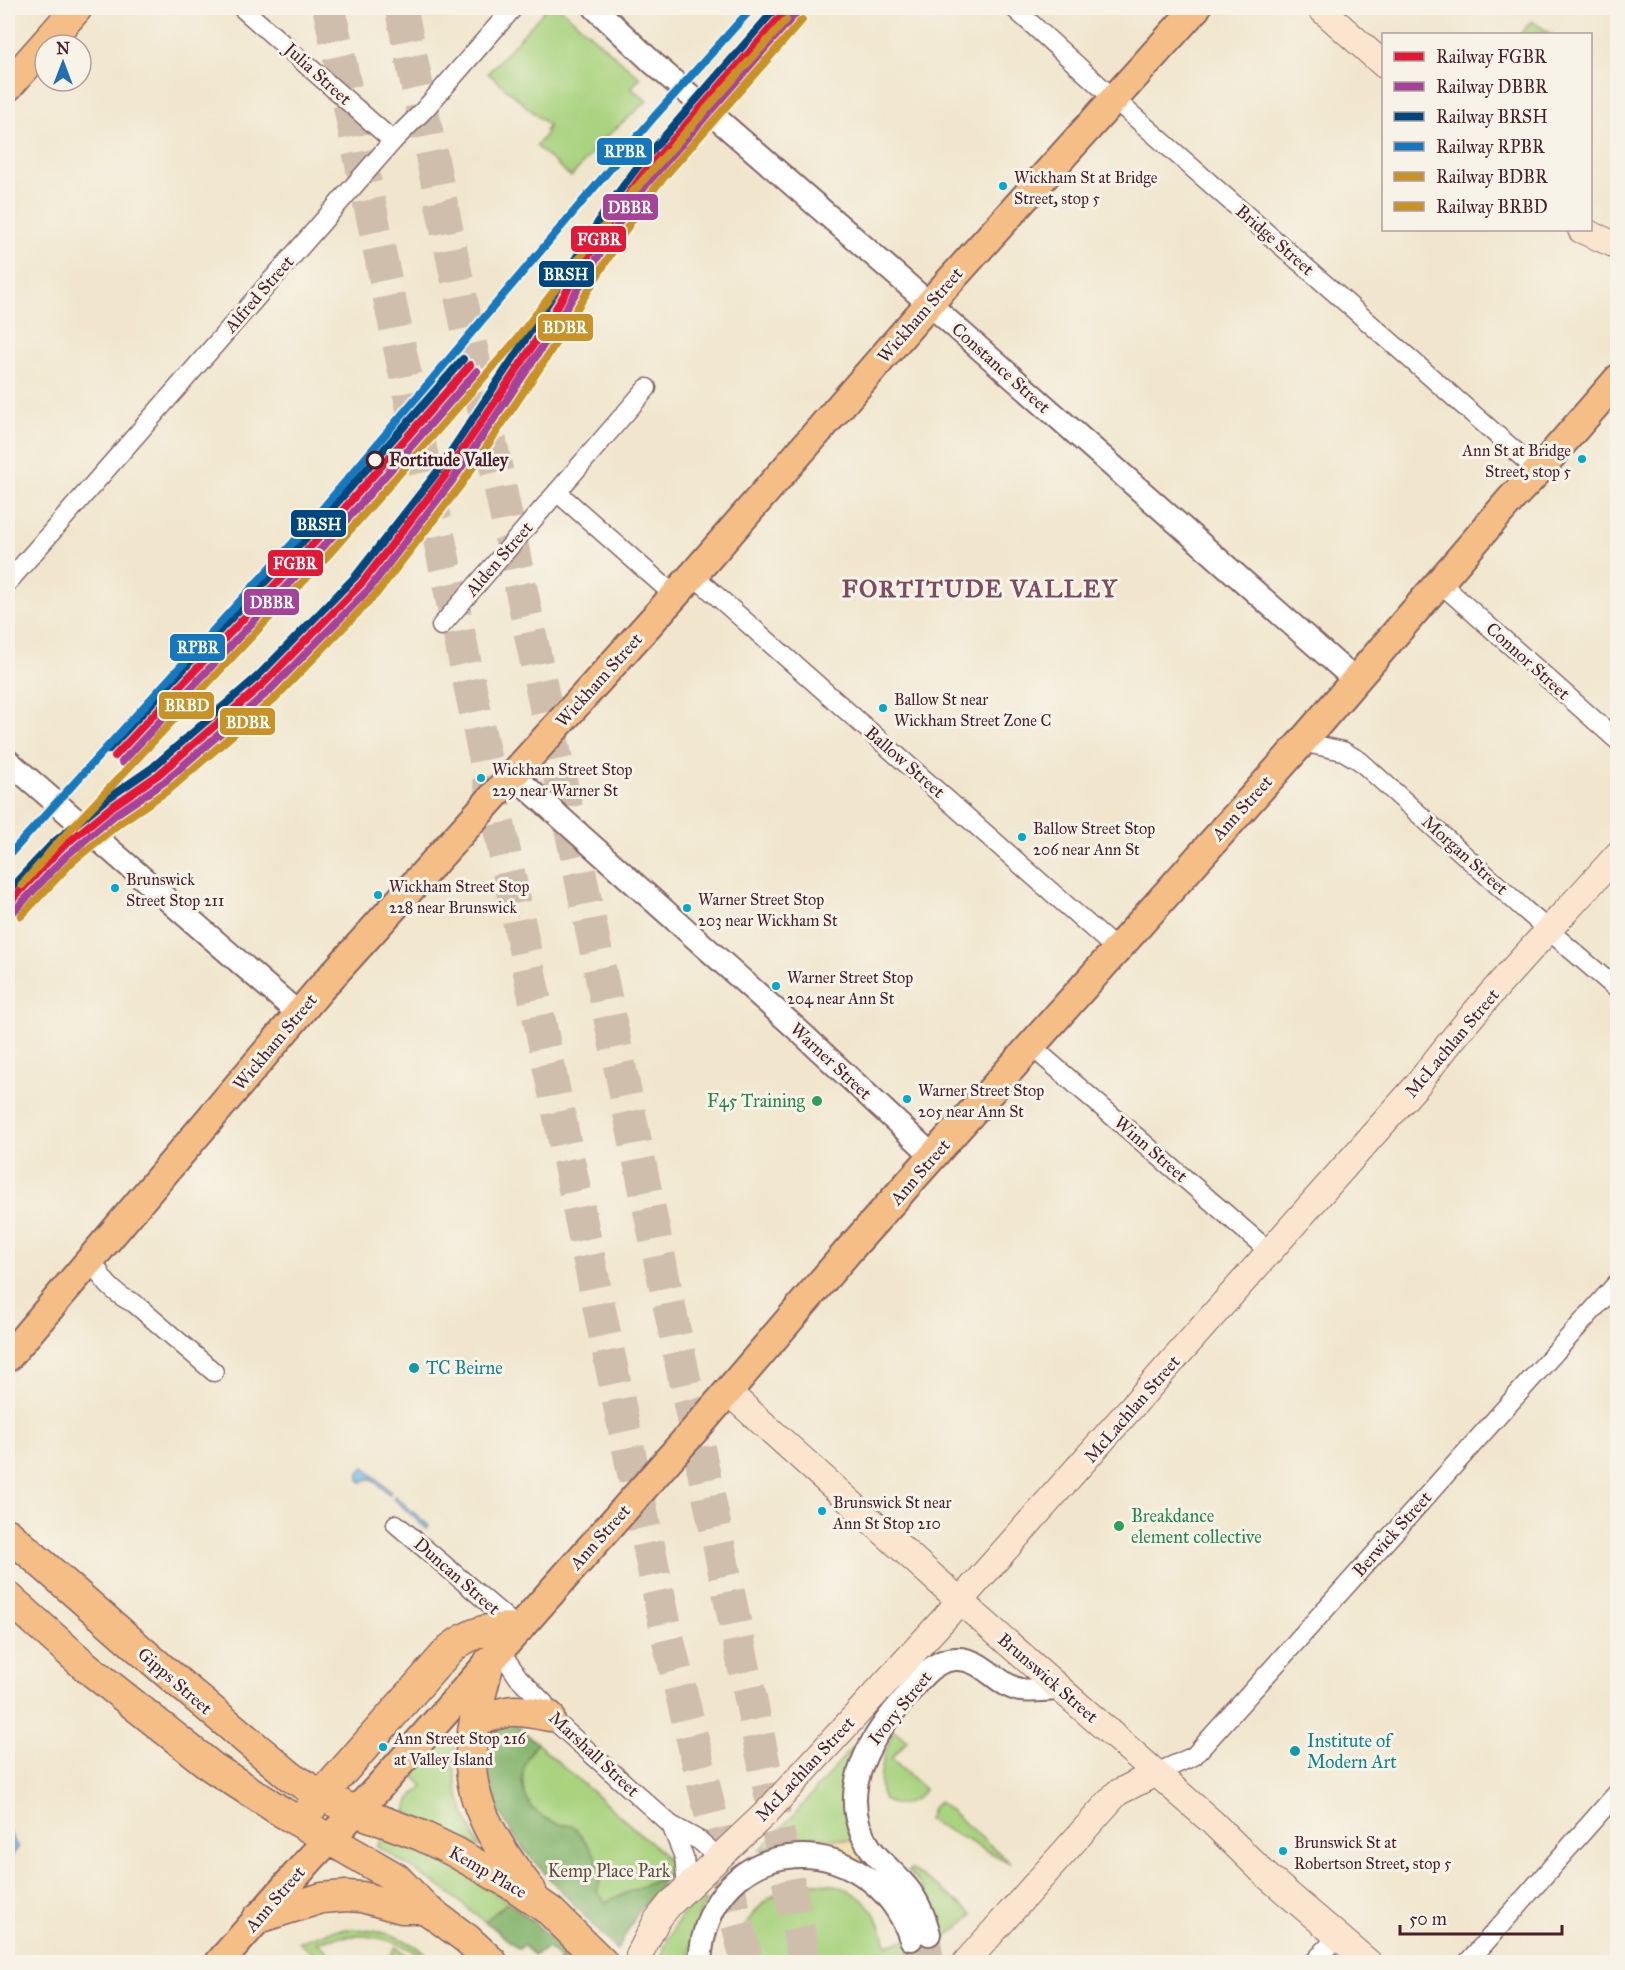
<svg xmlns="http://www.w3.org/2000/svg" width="1625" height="1970" viewBox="0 0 1625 1970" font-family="'IM FELL Great Primer',serif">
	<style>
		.green { fill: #a9d37f; stroke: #7a7955; stroke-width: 1.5 }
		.forest { fill: #86b56e; stroke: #686a4c; stroke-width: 1.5 }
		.sand { fill: #eeda9e; stroke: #9c7c64; stroke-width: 1.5 }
		.water { fill: #73bbeb; stroke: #5e6d8b; stroke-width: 1.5 }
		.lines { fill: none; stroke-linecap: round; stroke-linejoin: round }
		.tertiary-tunnel { stroke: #d0bead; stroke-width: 22; stroke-dasharray: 22 11; stroke-linecap: butt }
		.motorway-tunnel { stroke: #d0bead; stroke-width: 33; stroke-dasharray: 33 16; stroke-linecap: butt }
		.minor-casing { stroke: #846564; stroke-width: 21 }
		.tertiary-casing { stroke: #846564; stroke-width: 26 }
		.secondary-casing { stroke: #846564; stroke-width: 28 }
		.primary-casing { stroke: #846564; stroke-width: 32 }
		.trunk-casing { stroke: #846564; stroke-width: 33 }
		.minor { stroke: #fff; stroke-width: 18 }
		.tertiary { stroke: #fff; stroke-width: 22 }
		.secondary { stroke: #fbe5cf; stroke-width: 26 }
		.primary { stroke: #f6be87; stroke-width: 28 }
		.trunk { stroke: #f6be87; stroke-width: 30 }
		.rail-1-casing { stroke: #f7f3e8; stroke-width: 12 }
		.rail-2-casing { stroke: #f7f3e8; stroke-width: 12 }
		.rail-3-casing { stroke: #f7f3e8; stroke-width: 12 }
		.rail-4-casing { stroke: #f7f3e8; stroke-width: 12 }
		.rail-5-casing { stroke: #f7f3e8; stroke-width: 12 }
		.rail-6-casing { stroke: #f7f3e8; stroke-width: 12 }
		.rail-1 { stroke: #e31837; stroke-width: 8 }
		.rail-2 { stroke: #a54399; stroke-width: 8 }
		.rail-3 { stroke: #00467f; stroke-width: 8 }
		.rail-4 { stroke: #1578be; stroke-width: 8 }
		.rail-5 { stroke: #c99227; stroke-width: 8 }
		.rail-6 { stroke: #c99227; stroke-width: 8 }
		.bus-dot { fill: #00a9ce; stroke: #f7f3e8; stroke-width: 2 }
		.stop-dot { fill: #f7f3e8; stroke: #4a1f2b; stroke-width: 3 }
		.leisure-dot { fill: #2e9e5b; stroke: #f7f3e8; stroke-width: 2 }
		.culture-dot { fill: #0f9aa8; stroke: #f7f3e8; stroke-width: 2 }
		.labels { text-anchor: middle; stroke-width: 6; stroke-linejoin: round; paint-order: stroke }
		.bus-label { font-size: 16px; fill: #4a1f2b; stroke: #f7f3e8; text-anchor: start }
		.street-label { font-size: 18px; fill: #4a1f2b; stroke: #f7f3e8 }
		.stop-label { font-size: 18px; font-weight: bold; fill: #4a1f2b; stroke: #f7f3e8; text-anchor: start }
		.leisure-label { font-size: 18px; fill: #27864d; stroke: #f7f3e8; text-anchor: end }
		.culture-label { font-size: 18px; fill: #0d838f; stroke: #f7f3e8; text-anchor: start }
		.park-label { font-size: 18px; fill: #624c40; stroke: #f7f3e8 }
		.district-label { font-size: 24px; font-weight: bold; letter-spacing: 1.5px; fill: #7d4b62; stroke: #f7f3e8 }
		.line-badge { stroke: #f7f3e8; stroke-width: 2 }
		.badge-label { font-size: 16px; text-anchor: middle; font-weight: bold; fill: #fff }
	</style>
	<rect width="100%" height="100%" fill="#f7f3e8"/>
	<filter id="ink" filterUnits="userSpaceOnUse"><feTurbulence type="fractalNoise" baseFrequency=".0167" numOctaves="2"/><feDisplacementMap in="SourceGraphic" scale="12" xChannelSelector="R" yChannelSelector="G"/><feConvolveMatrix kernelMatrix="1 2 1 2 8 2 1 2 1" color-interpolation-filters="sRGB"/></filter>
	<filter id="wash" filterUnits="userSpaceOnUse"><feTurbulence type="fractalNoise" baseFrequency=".008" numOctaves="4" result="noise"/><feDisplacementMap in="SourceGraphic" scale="24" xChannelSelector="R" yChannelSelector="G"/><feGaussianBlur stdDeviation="1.35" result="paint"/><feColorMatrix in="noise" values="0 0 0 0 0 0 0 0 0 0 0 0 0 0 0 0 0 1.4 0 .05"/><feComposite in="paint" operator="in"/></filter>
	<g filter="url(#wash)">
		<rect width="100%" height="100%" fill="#f1e6cd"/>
		<g class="green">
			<path d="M 547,8 L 560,8 L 640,78 L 631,88 L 647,101 L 606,137 L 571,177 L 536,146 L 547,133 L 545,131 L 549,126 L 488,73 Z"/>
			<path d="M 1532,21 L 1551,34 L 1520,34 Z"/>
			<path d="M 516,1725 L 663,1854 L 670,1864 L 669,1875 L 637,1914 L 617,1950 C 600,1932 583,1914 566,1896 C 530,1858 491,1818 488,1763 C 487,1735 491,1732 516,1725 Z"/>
			<path d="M 894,1730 L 907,1741 L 891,1759 L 925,1789 C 916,1802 901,1809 885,1801 C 873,1784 887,1747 894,1730 Z"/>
			<path d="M 449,1737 L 453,1737 C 457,1748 453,1763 455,1775 C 458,1801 469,1824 480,1847 L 406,1812 L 409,1800 L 423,1786 L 412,1775 Z"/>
			<path d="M 853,1746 L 856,1746 C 840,1778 839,1808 852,1841 C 819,1834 791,1837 759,1851 L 802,1806 Z"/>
			<path d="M 939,1801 L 1012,1864 L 928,1820 L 932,1808 Z"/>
			<path d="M 384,1837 C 439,1859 494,1886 539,1927 C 551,1938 563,1951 575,1962 L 558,1962 L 560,1958 L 548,1948 L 534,1955 L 523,1945 L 519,1949 L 441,1887 L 377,1846 Z"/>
			<path d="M 911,1869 L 945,1892 L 973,1915 L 943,1940 L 935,1943 L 917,1962 L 736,1962 C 740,1872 868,1849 886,1945 L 941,1931 C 935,1907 926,1889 908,1871 Z"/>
			<path d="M 700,1896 L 706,1902 C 695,1919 690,1942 690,1962 L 660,1962 C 666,1937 681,1914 700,1896 Z"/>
			<path d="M 348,1929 C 385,1929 409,1938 436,1962 L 427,1962 C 396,1935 356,1930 317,1942 L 340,1962 L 323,1962 L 299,1942 L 331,1931 Z"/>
			<path d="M 396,1947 L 414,1962 L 401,1962 L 391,1954 Z"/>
		</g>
		<g class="forest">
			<path d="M 516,1725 L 537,1743 C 507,1779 526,1824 573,1826 C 590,1847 608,1862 597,1891 L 605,1902 L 669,1875 L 637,1914 L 617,1950 C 600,1933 583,1915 567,1897 C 530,1858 483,1811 488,1753 C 490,1732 496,1727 516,1725 Z"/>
			<path d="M 508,1902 L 538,1926 L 575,1962 L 558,1962 L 560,1958 L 548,1948 L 534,1955 L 523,1945 L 519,1949 L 485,1921 Z"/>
		</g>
		<path class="sand" d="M 816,1836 L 852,1841 L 871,1869 C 828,1849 807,1839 759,1851 L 787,1840 Z"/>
		<g class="water">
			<path d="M 364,1467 L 391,1492 L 389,1494 L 371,1478 L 362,1482 L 359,1480 L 359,1472 Z"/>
			<path d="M 395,1496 L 429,1526 L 427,1529 L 393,1498 Z"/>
			<path d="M 8,1830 L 18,1848 L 8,1861 Z"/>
		</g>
	</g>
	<g filter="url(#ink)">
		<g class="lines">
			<g class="tertiary-tunnel">
				<path d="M 929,1934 L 933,1962"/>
				<path d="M 911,1939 L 916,1962"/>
			</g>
			<g class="motorway-tunnel">
				<path d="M 329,8 L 668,1639 L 747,1962"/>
				<path d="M 401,8 L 805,1962"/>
			</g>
			<g class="minor-casing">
				<g id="minor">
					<path d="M 242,8 L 393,141"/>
					<path d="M 1014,8 L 1114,99 L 1538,471"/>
					<path d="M 557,492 L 674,595"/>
					<path d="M 693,575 L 1116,949"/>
					<path d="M 8,582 L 393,141 L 424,110 L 513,8"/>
					<path d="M 1439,582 L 1618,741"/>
					<path d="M 441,626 L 647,388"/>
					<path d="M 1302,742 L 1343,751 L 1360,761 L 1525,910 L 1618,990"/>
					<path d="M 1031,1046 L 1270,1252"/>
					<path d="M 99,1271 C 104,1284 121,1298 134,1303 L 214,1372"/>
					<path d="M 396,1524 L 518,1628"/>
					<path d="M 500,1650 L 518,1677 L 544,1703 L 549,1716 L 671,1825 L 700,1841 L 718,1857"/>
					<path d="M 1156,1773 L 1194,1756 L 1618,1282"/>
					<path d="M 671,1825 L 684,1857 L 687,1887"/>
					<path d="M 1314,1962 L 1337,1937"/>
					<path d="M 1468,1962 L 1618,1792"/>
				</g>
			</g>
			<g class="tertiary-casing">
				<g id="tertiary">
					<path d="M 595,8 L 653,63 L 901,279 L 1355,680"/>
					<path d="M 8,761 L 299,1014"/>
					<path d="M 513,775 L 798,1030 L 933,1156"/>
					<path d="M 929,1934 C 924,1915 916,1896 902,1882 C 892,1871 880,1861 871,1849 C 835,1799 866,1743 900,1704 C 915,1686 930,1660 955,1659 C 982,1657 996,1685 1020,1690 C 1033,1692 1048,1689 1061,1689"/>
					<path d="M 700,1962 C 708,1828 870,1822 911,1939"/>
				</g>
			</g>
			<g class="secondary-casing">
				<g id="secondary">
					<path d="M 1320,8 L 1384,65"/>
					<path d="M 1581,230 L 1618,246"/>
					<path d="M 728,1392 L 960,1601 L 1212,1822 L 1267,1876 L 1368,1962"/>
					<path d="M 639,1955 L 657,1920 L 670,1904 L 767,1812 L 942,1621 L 1418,1084 C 1478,1002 1550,930 1618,854"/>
					<path d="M 966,1962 L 1117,1793 L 1156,1773"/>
				</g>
			</g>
			<g class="primary-casing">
				<g id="primary">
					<path d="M 8,1357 L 320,989 L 693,575 L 929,304 L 1196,8"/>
					<path d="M 220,1962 L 311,1858 L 378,1788 L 707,1416 L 849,1250 L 1302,742 L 1512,498 L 1538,471 L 1618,379"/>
				</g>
			</g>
			<g class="trunk-casing">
				<g id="trunk">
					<path d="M 8,86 L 77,8"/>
					<path d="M 8,1534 L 160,1667 L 290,1776 L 322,1796 L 355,1811 L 420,1835 L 455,1852 L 514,1886 L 550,1911 L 602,1962"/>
					<path d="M 8,1597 L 84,1665 L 212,1767 L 282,1812 L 396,1878 L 425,1908 L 467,1939 L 492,1962"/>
					<path d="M 489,1662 C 481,1695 470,1729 471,1763 C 471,1809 503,1855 531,1891"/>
					<path d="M 475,1722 C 508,1709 514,1708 549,1716"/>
					<path d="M 309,1810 L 450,1649 C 471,1632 491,1626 518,1629"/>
					<path d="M 258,1918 L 322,1898 L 346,1896 L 362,1897 L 402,1908 L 425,1908"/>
				</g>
			</g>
			<use href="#minor" class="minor"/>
			<use href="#tertiary" class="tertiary"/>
			<use href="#secondary" class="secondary"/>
			<use href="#primary" class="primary"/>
			<use href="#trunk" class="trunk"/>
			<g class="rail-1-casing">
				<g id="rail-1">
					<path d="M 115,756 L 315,542 L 470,365"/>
					<path d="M 8,904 L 60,849 L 110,808 L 158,775 L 263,684 L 362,583 L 445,476 L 530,350 L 615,213 L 643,174 L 788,8"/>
				</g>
			</g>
			<g class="rail-2-casing">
				<g id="rail-2">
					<path d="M 122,762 L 322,548 L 477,371"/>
					<path d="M 15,910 L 66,856 L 115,815 L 164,782 L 269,691 L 369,589 L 452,481 L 537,355 L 622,218 L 650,180 L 795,14"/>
				</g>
			</g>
			<g class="rail-3-casing">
				<g id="rail-3">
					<path d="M 108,750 L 308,536 L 463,359"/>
					<path d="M 8,891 L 54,842 L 104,801 L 152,768 L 257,677 L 355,577 L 438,471 L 522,345 L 607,208 L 636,169 L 776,8"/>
				</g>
			</g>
			<g class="rail-4-casing">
				<path id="rail-4" d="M 8,856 L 301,534 L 654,117 L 752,8"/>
			</g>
			<g class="rail-5-casing">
				<path id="rail-5" d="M 21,916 L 72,862 L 121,822 L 170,789 L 275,698 L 376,594 L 460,486 L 545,360 L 630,223 L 657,185 L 802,20"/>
			</g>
			<g class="rail-6-casing">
				<path id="rail-6" d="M 22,885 L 55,846 L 329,554 L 513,344 L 615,212 L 786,20"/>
			</g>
			<use href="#rail-1" class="rail-1"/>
			<use href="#rail-2" class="rail-2"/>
			<use href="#rail-3" class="rail-3"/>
			<use href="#rail-4" class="rail-4"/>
			<use href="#rail-5" class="rail-5"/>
			<use href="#rail-6" class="rail-6"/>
		</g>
	</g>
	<g class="bus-dot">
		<circle cx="1003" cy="186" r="5"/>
		<circle cx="1582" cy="459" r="5"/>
		<circle cx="883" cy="708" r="5"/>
		<circle cx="481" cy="778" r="5"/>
		<circle cx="1022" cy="837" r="5"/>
		<circle cx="115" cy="888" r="5"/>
		<circle cx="378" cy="895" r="5"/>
		<circle cx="687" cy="908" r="5"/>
		<circle cx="776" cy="986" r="5"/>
		<circle cx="907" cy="1099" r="5"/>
		<circle cx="822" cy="1511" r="5"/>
		<circle cx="383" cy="1747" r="5"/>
		<circle cx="1283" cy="1851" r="5"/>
	</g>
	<circle class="stop-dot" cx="375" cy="460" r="8"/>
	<g class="leisure-dot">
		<circle cx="817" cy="1101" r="6"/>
		<circle cx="1119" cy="1526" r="6"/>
	</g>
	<g class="culture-dot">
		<circle cx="414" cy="1368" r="6"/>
		<circle cx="1295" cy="1751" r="6"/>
	</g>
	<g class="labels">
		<g class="bus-label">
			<text x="1014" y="183">Wickham St at Bridge<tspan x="1014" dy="21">Street, stop 5</tspan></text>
			<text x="1571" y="456" text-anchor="end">Ann St at Bridge<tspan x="1571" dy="21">Street, stop 5</tspan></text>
			<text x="894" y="705">Ballow St near<tspan x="894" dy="21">Wickham Street Zone C</tspan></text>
			<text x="492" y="775">Wickham Street Stop<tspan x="492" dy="21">229 near Warner St</tspan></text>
			<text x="1033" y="834">Ballow Street Stop<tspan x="1033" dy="21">206 near Ann St</tspan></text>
			<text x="126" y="885">Brunswick<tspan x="126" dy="21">Street Stop 211</tspan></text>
			<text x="389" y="892">Wickham Street Stop<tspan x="389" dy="21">228 near Brunswick</tspan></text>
			<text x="698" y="905">Warner Street Stop<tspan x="698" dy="21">203 near Wickham St</tspan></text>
			<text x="787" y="983">Warner Street Stop<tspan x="787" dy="21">204 near Ann St</tspan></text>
			<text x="918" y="1096">Warner Street Stop<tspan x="918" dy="21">205 near Ann St</tspan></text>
			<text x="833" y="1508">Brunswick St near<tspan x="833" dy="21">Ann St Stop 210</tspan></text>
			<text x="394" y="1744">Ann Street Stop 216<tspan x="394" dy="21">at Valley Island</tspan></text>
			<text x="1294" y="1848">Brunswick St at<tspan x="1294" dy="21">Robertson Street, stop 5</tspan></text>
		</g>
		<g class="street-label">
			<text transform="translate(318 74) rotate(42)" y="6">Julia Street</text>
			<text transform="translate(1275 240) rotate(41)" y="6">Bridge Street</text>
			<text transform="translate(259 294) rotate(-49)" y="6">Alfred Street</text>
			<text transform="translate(920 315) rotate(-49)" y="6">Wickham Street</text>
			<text transform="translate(1001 368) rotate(42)" y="6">Constance Street</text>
			<text transform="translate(499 559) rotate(-49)" y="6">Alden Street</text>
			<text transform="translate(1528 661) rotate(42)" y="6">Connor Street</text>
			<text transform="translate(599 680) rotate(-48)" y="6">Wickham Street</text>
			<text transform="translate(905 762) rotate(41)" y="6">Ballow Street</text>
			<text transform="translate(1242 808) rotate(-48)" y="6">Ann Street</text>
			<text transform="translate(1465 855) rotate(42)" y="6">Morgan Street</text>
			<text transform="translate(275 1042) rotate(-50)" y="6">Wickham Street</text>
			<text transform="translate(1452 1043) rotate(-50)" y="6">McLachlan Street</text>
			<text transform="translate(831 1061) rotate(43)" y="6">Warner Street</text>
			<text transform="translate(1151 1149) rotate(41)" y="6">Winn Street</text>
			<text transform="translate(920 1172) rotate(-49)" y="6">Ann Street</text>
			<text transform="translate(1132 1409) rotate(-49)" y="6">McLachlan Street</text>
			<text transform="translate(1392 1534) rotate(-48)" y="6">Berwick Street</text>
			<text transform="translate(600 1537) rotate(-48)" y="6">Ann Street</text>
			<text transform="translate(457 1576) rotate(41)" y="6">Duncan Street</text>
			<text transform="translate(1048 1678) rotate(41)" y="6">Brunswick Street</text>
			<text transform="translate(175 1681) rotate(41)" y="6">Gipps Street</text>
			<text transform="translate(900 1708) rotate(-51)" y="6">Ivory Street</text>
			<text transform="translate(594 1754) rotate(43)" y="6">Marshall Street</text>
			<text transform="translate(805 1769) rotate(-47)" y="6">McLachlan Street</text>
			<text transform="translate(488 1872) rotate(30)" y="6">Kemp Place</text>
			<text transform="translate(275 1899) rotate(-49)" y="6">Ann Street</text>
		</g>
		<g class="stop-label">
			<text x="389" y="466">Fortitude Valley</text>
		</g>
		<g class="leisure-label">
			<text x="805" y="1107">F45 Training</text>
			<text x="1131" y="1522" text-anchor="start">Breakdance<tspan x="1131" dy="21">element collective</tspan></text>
		</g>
		<g class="culture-label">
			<text x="426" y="1374">TC Beirne</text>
			<text x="1307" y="1747">Institute of<tspan x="1307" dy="21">Modern Art</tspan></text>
		</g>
		<g class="park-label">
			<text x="609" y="1877">Kemp Place Park</text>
		</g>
		<g class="district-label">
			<text x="980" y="597">FORTITUDE VALLEY</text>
		</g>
	</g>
	<g class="line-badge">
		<rect x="596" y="137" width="57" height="29" rx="6" fill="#1578be"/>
		<rect x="602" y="193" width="57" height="28" rx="6" fill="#a54399"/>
		<rect x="570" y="225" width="57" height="28" rx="6" fill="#e31837"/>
		<rect x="538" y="260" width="57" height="28" rx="6" fill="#00467f"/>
		<rect x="537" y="313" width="57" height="29" rx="6" fill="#c99227"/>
		<rect x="290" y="509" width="57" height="29" rx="6" fill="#00467f"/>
		<rect x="267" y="549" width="57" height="28" rx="6" fill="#e31837"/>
		<rect x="243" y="588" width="57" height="28" rx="6" fill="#a54399"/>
		<rect x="169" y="633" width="57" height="29" rx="6" fill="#1578be"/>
		<rect x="158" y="691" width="57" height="29" rx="6" fill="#c99227"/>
		<rect x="219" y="707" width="57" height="29" rx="6" fill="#c99227"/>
	</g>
	<g class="badge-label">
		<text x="625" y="157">RPBR</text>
		<text x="630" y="213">DBBR</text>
		<text x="599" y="245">FGBR</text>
		<text x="566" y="280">BRSH</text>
		<text x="565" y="333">BDBR</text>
		<text x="319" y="530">BRSH</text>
		<text x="295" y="569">FGBR</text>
		<text x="272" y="608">DBBR</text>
		<text x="198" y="653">RPBR</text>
		<text x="187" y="711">BRBD</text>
		<text x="248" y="728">BDBR</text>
	</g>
	<rect width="1625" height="1970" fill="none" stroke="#f7f3e8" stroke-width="30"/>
	<rect x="1382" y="33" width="210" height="198" fill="#f7f3e8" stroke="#b29e9c" stroke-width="1.5"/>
	<rect x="1394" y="52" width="30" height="9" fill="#e31837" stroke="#b29e9c" stroke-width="1.5"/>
	<text x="1436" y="63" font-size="18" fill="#4a1f2b">Railway FGBR</text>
	<rect x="1394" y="82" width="30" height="9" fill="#a54399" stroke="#b29e9c" stroke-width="1.5"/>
	<text x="1436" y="93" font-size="18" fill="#4a1f2b">Railway DBBR</text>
	<rect x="1394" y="112" width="30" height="9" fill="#00467f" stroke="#b29e9c" stroke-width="1.5"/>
	<text x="1436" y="123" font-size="18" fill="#4a1f2b">Railway BRSH</text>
	<rect x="1394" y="142" width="30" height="9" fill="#1578be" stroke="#b29e9c" stroke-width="1.5"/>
	<text x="1436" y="153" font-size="18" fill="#4a1f2b">Railway RPBR</text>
	<rect x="1394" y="172" width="30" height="9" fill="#c99227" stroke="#b29e9c" stroke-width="1.5"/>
	<text x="1436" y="183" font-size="18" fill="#4a1f2b">Railway BDBR</text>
	<rect x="1394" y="202" width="30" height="9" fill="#c99227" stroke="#b29e9c" stroke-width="1.5"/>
	<text x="1436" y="213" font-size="18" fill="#4a1f2b">Railway BRBD</text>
	<g transform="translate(63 63)"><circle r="28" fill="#f7f3e8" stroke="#b29e9c" stroke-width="1.5"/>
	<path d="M0-4.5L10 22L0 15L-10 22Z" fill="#1f6fb2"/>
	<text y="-9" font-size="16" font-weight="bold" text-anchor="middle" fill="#4a1f2b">N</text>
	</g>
	<path d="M1400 1925v9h162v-9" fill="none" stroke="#4a1f2b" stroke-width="3"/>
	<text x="1409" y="1925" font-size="18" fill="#4a1f2b" stroke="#f7f3e8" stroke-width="4.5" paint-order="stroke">50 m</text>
</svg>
